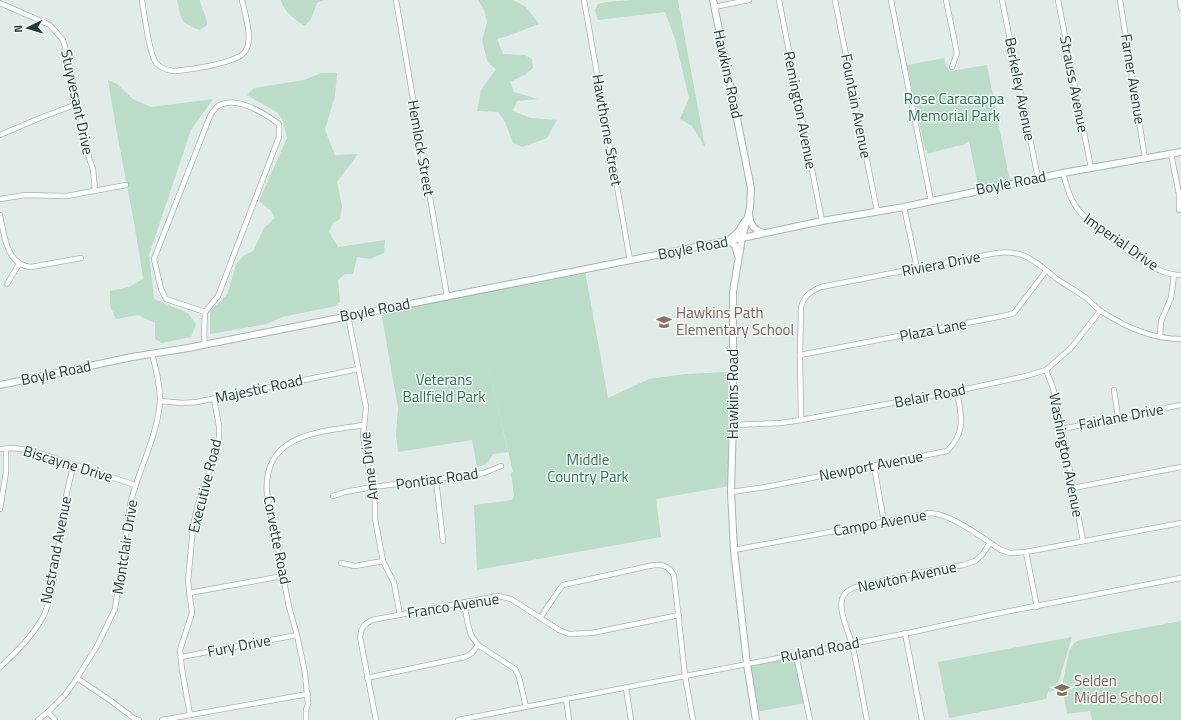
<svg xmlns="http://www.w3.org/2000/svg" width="1181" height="720" viewBox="0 0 1181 720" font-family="'Titillium Web',sans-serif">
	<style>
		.green { fill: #badcc8 }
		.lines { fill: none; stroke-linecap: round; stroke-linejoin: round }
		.street-casing { stroke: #a4b4b0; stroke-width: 6 }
		.secondary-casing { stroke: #a0b7b2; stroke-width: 8 }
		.street { stroke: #fff; stroke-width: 4.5 }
		.secondary { stroke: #fff; stroke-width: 6 }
		.labels { text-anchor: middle; stroke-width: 3; stroke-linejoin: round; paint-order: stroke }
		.street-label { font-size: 15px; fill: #223c39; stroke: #f2f8f6 }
		.park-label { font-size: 15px; fill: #2d7251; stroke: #f2f8f6 }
		.education-label { font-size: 15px; fill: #785e54; stroke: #f2f8f6; text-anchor: start }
	</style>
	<rect width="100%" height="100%" fill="#e1ece8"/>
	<g class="green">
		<path d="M 177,0 L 200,0 C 201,9 207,15 207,25 L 200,30 C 179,22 182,21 177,0 Z"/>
		<path d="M 281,0 L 324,0 L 317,3 L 311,19 L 305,26 C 294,19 284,12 281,0 Z"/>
		<path d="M 478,0 L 513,0 L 526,7 L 539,24 L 508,36 L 497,39 L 503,54 L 525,55 L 532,59 L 533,68 L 526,74 L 510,82 L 514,92 L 538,99 L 517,101 L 513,111 L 530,118 L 557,120 L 547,138 L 522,147 L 513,143 L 505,122 L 498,112 L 477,111 L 481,90 L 496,69 L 488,63 L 482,41 L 487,22 L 484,10 Z"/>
		<path d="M 630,0 L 678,0 L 705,147 L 692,126 L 680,119 L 689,98 L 675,39 L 665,12 L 598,20 L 595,10 L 598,4 L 607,2 Z"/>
		<path d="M 944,58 L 946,66 L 951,71 L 987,65 L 1010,182 L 978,187 L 969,141 L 963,145 L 956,146 L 927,154 L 927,150 L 925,150 L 907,65 Z"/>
		<path d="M 321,73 L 337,73 L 335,96 L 325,130 L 335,155 L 358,154 L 337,182 L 342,206 L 340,219 L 333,223 L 329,232 L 338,247 L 385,240 L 384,253 L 370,259 L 357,257 L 353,274 L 345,274 L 338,280 L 340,302 L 336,306 L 282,317 L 267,324 L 210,334 L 210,311 L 227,295 L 236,265 L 243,256 L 253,251 L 264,228 L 275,218 L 271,211 L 259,201 L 287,138 L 283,121 L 278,113 L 247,95 L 254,88 L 304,80 Z"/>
		<path d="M 108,80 L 117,84 L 133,99 L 151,107 L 213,99 L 191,130 L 149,255 L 154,299 L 188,313 L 196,324 L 191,337 L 162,343 L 155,339 L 155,323 L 138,315 L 116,319 L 110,306 L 110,291 L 129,287 L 143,279 C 134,212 118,147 108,80 Z"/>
		<path d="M 585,271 L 608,398 L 649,379 L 685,374 L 728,372 L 729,486 L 656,499 L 661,537 L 477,570 L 474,505 L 512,500 L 514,496 L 511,473 L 513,472 L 483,344 L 508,452 L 493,454 L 487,464 L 477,467 L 472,440 L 398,452 L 396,435 L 398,408 L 381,312 L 471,293 L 472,295 Z"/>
		<path d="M 1181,621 L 1181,720 L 1092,720 L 1090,711 L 1067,714 L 1062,687 L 1069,651 L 1074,643 L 1079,640 Z"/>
		<path d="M 1072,637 L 1056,690 L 1048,692 L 1046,699 L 949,718 L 938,662 Z"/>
		<path d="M 796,655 L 806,703 L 755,712 L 747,664 Z"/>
	</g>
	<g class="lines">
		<g class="street-casing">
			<g id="street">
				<path d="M 142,0 C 144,13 149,53 156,63 C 160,68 167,70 173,71 C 189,70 221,65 236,58 C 242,56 246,52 248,45 C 251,32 245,14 242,0"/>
				<path d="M 396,0 L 447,296"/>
				<path d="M 584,0 L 630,260"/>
				<path d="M 779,0 L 822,221"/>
				<path d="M 835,0 L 877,211"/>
				<path d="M 891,0 L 931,201"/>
				<path d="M 946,0 L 957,53 L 952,67"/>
				<path d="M 1002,0 L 1038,178"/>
				<path d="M 1058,0 L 1091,168"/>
				<path d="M 1120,0 L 1145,159"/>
				<path d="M 1180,0 L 1181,8"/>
				<path d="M 0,3 L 50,25 L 63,40 L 68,57 L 89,158 L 93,169 L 95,190"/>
				<path d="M 714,7 L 749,0"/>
				<path d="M 0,135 L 40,118 L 77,104"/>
				<path d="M 1171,154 L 1179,194 L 1179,210"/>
				<path d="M 1063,173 C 1068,192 1072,206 1087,219 C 1110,237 1152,276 1181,275"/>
				<path d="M 0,199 L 25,195 L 67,196 L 126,185"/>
				<path d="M 904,207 L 917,268"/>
				<path d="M 0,215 C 4,234 6,265 31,267 L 81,258"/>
				<path d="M 7,284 L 19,264"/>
				<path d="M 205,312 L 166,299 L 161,289 L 154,259 L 210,116 C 212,113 215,108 218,106 C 236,95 264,113 279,124 L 279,137 L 218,296 L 205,312 L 204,334 L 205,344"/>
				<path d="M 348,316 L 366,407 L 363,436 L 369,470 L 375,496 L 375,519 L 383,561 L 394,583 L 400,615"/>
				<path d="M 1160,337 L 1161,321 L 1171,298 L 1174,275"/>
				<path d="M 800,355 L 1008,315 L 1014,313 L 1046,271"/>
				<path d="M 1046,370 L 1053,388 L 1062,429 L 1083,541"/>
				<path d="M 1114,390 L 1118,417"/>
				<path d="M 160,401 L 183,403 L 197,402 L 358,369"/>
				<path d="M 801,420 L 800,355 L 801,307 C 804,296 811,291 821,287 L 974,257 C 989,255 1006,249 1022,255 C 1035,259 1046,271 1057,279 C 1066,285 1076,291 1085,297 C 1091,302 1095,307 1101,311 C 1125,327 1153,339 1181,339"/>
				<path d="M 733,425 L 781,423 L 801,420 L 957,391 L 1026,376 L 1046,370 L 1071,348 L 1100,311"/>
				<path d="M 1062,429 L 1181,405"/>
				<path d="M 0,449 L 14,448 L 33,451 L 135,485"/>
				<path d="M 874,466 L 884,522"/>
				<path d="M 436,480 L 443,541"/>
				<path d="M 1073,488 L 1181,467"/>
				<path d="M 731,492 L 766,487 L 947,451 C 967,431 961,416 957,391"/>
				<path d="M 333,496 L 345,492 L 373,487 L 484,473 L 501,466"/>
				<path d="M 0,509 L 6,472 L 6,449"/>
				<path d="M 734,550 L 930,513 C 950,513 984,539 1001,550 L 1010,553 L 1026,552 L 1181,523"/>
				<path d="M 1026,552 L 1037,607"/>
				<path d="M 341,563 L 355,566 L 383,561"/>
				<path d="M 189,593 L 283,576"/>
				<path d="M 464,603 L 468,624 L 471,635 L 478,645 L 515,669 L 519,677 L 526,707"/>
				<path d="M 540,618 L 559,590 L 563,585 L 649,566 C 659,564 669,564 674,576 L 685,676 L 693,720"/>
				<path d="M 905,633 L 922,720"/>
				<path d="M 796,655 L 810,720"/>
				<path d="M 181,657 L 297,635"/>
				<path d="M 0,667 C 17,652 32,637 43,617 C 51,600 54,581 56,564 C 61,531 64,496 74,465"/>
				<path d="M 77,678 L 111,701 L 135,719 L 139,720"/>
				<path d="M 367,678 L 465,657 L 472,653 L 478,645"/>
				<path d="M 626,688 L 631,720"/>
				<path d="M 566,699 L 569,720"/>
				<path d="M 48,712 L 55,720"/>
				<path d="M 190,715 L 182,670 L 180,650 L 192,613 L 188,581 L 193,527 L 197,508 L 203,488 L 215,457 L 219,437 L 219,426 L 214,399"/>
				<path d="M 38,720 L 48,712 L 65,695 L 77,678 L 97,646 L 115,609 L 131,501 C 139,470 159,431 160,400 C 160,384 156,369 152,354"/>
				<path d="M 162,720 L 308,694"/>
				<path d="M 306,720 L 306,710 L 308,704 L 305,673 L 297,635 L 289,607 L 267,494 C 262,433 320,432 364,425"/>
				<path d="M 376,720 L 360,637 C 361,628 364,624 372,620 L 498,596 L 511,599 L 559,630 L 569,634 L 592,633 L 679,615"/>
				<path d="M 458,720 L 913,632 L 1000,613 L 1181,578"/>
				<path d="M 867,720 C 862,695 858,669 852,644 C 848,630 839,613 842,599 C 844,592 850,589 856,587 L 923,572 L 963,565 L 975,561 L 982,555 L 990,543"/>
			</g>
		</g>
		<g class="secondary-casing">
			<g id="secondary">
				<path d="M 713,0 L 751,188 L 750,208 L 742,238 L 733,292 L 733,419 L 731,492 L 734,550 L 747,664 L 756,720"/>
				<path d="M 749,215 C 750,224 754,231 764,233"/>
				<path d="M 738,256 L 735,245 L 728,241 L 738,232 L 745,221"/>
				<path d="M 0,385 L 132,357 L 188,348 L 742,238 L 822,221 L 904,207 L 1063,173 L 1181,152"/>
			</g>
		</g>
		<use href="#street" class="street"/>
		<use href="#secondary" class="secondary"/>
	</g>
	<defs>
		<g id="school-bare" transform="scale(1.2)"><path d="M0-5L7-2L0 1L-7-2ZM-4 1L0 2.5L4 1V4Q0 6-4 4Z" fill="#8d6e63" stroke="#f2f8f6" stroke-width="2.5" paint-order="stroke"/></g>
	</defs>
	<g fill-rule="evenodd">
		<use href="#school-bare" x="664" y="322"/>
		<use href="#school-bare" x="1062" y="690"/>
	</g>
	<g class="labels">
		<g class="street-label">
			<text transform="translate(728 74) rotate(78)" y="5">Hawkins Road</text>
			<text transform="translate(1133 79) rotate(81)" y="5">Farner Avenue</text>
			<text transform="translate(1074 84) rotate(79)" y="5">Strauss Avenue</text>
			<text transform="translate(1020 89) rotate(79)" y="5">Berkeley Avenue</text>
			<text transform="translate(77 102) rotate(78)" y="5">Stuyvesant Drive</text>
			<text transform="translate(856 106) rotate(79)" y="5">Fountain Avenue</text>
			<text transform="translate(800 110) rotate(79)" y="5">Remington Avenue</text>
			<text transform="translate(607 130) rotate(80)" y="5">Hawthorne Street</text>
			<text transform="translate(421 148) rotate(80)" y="5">Hemlock Street</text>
			<text transform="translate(1011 183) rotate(-11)" y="5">Boyle Road</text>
			<text transform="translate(1121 242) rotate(35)" y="5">Imperial Drive</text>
			<text transform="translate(693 248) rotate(-11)" y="5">Boyle Road</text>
			<text transform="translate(941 264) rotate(-11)" y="5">Riviera Drive</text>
			<text transform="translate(375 310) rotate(-11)" y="5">Boyle Road</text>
			<text transform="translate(933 330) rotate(-11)" y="5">Plaza Lane</text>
			<text transform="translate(56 373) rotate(-12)" y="5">Boyle Road</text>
			<text transform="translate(259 389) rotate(-12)" y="5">Majestic Road</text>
			<text transform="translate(733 394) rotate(-90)" y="5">Hawkins Road</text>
			<text transform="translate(930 396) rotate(-11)" y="5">Belair Road</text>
			<text transform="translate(1121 417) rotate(-11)" y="5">Fairlane Drive</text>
			<text transform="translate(1066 455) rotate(79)" y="5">Washington Avenue</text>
			<text transform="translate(68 464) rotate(17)" y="5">Biscayne Drive</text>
			<text transform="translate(369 466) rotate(-97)" y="5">Anne Drive</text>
			<text transform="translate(871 466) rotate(-11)" y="5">Newport Avenue</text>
			<text transform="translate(437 479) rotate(-8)" y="5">Pontiac Road</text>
			<text transform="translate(205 486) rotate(-76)" y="5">Executive Road</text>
			<text transform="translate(880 523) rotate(-10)" y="5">Campo Avenue</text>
			<text transform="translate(277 540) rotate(79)" y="5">Corvette Road</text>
			<text transform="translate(125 547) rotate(-81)" y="5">Montclair Drive</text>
			<text transform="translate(56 550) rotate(-79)" y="5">Nostrand Avenue</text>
			<text transform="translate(907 577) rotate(-12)" y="5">Newton Avenue</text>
			<text transform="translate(453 606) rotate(-9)" y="5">Franco Avenue</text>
			<text transform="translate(239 646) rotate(-11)" y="5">Fury Drive</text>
			<text transform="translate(820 650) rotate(-11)" y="5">Ruland Road</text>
		</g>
		<g class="park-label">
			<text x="954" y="104">Rose Caracappa<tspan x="954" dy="17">Memorial Park</tspan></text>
			<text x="444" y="385">Veterans<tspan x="444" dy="17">Ballfield Park</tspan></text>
			<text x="588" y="465">Middle<tspan x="588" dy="17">Country Park</tspan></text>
		</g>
		<g class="education-label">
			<text x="676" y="318">Hawkins Path<tspan x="676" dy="17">Elementary School</tspan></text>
			<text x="1074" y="686">Selden<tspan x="1074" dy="17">Middle School</tspan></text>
		</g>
	</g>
	<g transform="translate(28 28) rotate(265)" stroke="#f2f8f6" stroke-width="3" paint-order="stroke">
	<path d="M0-3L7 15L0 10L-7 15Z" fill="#223c39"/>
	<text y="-6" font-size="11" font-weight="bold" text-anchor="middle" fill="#223c39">N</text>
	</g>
</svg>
